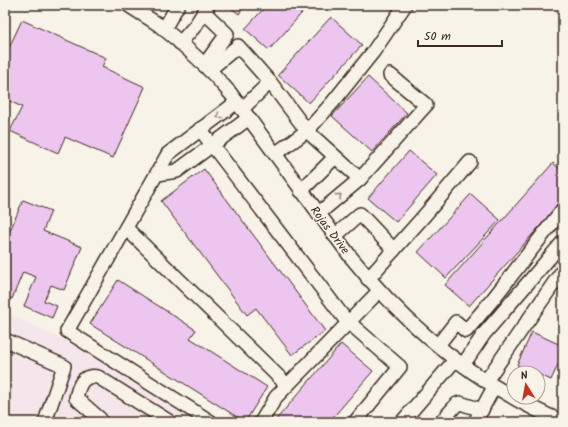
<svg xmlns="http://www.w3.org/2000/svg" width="568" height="427" viewBox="0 0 568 427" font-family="Kalam,sans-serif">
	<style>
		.built { fill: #f4e6ea }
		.building { fill: #edc6ef; stroke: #3b2a1e }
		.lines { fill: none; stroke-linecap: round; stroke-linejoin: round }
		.minor-casing { stroke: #3b2a1e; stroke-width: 16 }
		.minor { stroke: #f7f3e8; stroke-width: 13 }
		.oneway { stroke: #998e83 }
		.labels { text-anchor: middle; stroke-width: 3; stroke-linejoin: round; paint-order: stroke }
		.street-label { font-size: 12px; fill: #3b2a1e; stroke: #f7f3e8 }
	</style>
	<rect width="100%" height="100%" fill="#f7f3e8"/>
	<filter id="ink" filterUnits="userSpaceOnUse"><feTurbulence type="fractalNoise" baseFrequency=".025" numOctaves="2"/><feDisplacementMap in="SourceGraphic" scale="8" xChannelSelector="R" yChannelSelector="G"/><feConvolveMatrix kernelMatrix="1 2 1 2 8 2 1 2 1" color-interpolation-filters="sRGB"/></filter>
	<g filter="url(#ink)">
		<path class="built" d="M 5,312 L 78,347 L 198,422 L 5,422 Z"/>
		<g class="building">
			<path d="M 227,5 L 245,5 L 239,14 Z"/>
			<path d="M 267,5 L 309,5 L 269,50 L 245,29 Z"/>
			<path d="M 331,17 L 362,45 L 309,103 L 278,75 Z"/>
			<path d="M 22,20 L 106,58 L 102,67 L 145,87 L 113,158 L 65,137 L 58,153 L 10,131 L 22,107 L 5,99 L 5,56 Z"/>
			<path d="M 368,77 L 407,113 L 372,152 L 332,116 Z"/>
			<path d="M 409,151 L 437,175 L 396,222 L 368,198 Z"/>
			<path d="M 553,163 L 563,172 L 563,200 L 469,306 L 445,285 Z"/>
			<path d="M 204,169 L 325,331 L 292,355 L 256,308 L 247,315 L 161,201 Z"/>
			<path d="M 471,194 L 500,220 L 446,278 L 418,252 Z"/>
			<path d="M 23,200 L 51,211 L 43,231 L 82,247 L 64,290 L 51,285 L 44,301 L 57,306 L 52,318 L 24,306 L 36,277 L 23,272 L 12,299 L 5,296 L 5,231 L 9,233 Z"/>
			<path d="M 118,280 L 196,330 L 190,338 L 267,387 L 245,422 L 90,324 Z"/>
			<path d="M 532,332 L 563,346 L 563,354 L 551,380 L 538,374 L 538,373 L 517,365 Z"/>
			<path d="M 341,344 L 373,371 L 329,422 L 274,422 Z"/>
		</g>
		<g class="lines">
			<g class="minor-casing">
				<g id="minor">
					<path d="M 128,5 C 138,12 149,18 159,25 C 186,46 210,69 231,94 L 350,256 C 407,327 478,386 563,422"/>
					<path d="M 204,12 L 227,34 L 204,65"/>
					<path d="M 164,29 L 178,5"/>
					<path d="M 180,43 L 195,26 L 208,6"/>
					<path d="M 209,70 L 238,46 L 270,82"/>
					<path d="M 242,109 L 270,82 L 307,131 L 360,179"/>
					<path d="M 200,129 L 345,319 L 400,367 L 355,422"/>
					<path d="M 275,154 L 307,131 L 333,102 L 373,52 L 405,5"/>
					<path d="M 158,174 L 177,171 L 249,118"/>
					<path d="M 301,191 L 335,157"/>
					<path d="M 318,214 L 360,179 L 426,105 L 390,75"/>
					<path d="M 126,228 L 287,385"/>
					<path d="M 335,236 L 360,214 L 394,250"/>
					<path d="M 368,279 L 424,216 L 470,162"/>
					<path d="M 5,340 L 64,366 L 45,422"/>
					<path d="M 438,345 L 456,322 L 466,331 L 493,299 L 563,209"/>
					<path d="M 463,365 L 484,334 L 563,242"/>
					<path d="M 486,381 L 563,270"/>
					<path d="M 98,422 L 100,419 L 76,398 C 79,384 83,374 98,377 L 170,422"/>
					<path d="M 211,422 L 67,331 L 168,154 L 237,102"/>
					<path d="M 261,422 L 276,397 L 379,291"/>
					<path d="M 402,422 L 455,360"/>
					<path d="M 441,422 L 457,404 L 460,403 L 482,410"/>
					<path d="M 475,422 L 494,387"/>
				</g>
			</g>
			<use href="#minor" class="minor"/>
		</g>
		<defs><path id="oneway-chevron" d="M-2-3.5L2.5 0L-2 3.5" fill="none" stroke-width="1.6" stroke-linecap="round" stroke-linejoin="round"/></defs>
		<g class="oneway">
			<use href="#oneway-chevron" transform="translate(219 116) rotate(143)"/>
			<use href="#oneway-chevron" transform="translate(339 196) rotate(-40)"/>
		</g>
	</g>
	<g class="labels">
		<g class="street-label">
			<text transform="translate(330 230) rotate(53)" y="4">Rojas Drive</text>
		</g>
	</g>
	<rect width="568" height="427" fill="none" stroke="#f7f3e8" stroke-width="20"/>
	<rect x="10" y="10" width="548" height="407" fill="none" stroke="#3b2a1e" stroke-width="1.5" filter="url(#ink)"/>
	<g transform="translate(526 385) rotate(349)"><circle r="19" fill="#f7f3e8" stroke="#aca397"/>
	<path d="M0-3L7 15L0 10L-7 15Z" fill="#c8321e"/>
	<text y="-6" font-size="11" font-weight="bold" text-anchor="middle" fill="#3b2a1e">N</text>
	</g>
	<path d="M418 40v6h84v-6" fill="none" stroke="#3b2a1e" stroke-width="2"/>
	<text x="424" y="40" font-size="12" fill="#3b2a1e" stroke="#f7f3e8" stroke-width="3" paint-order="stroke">50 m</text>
</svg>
